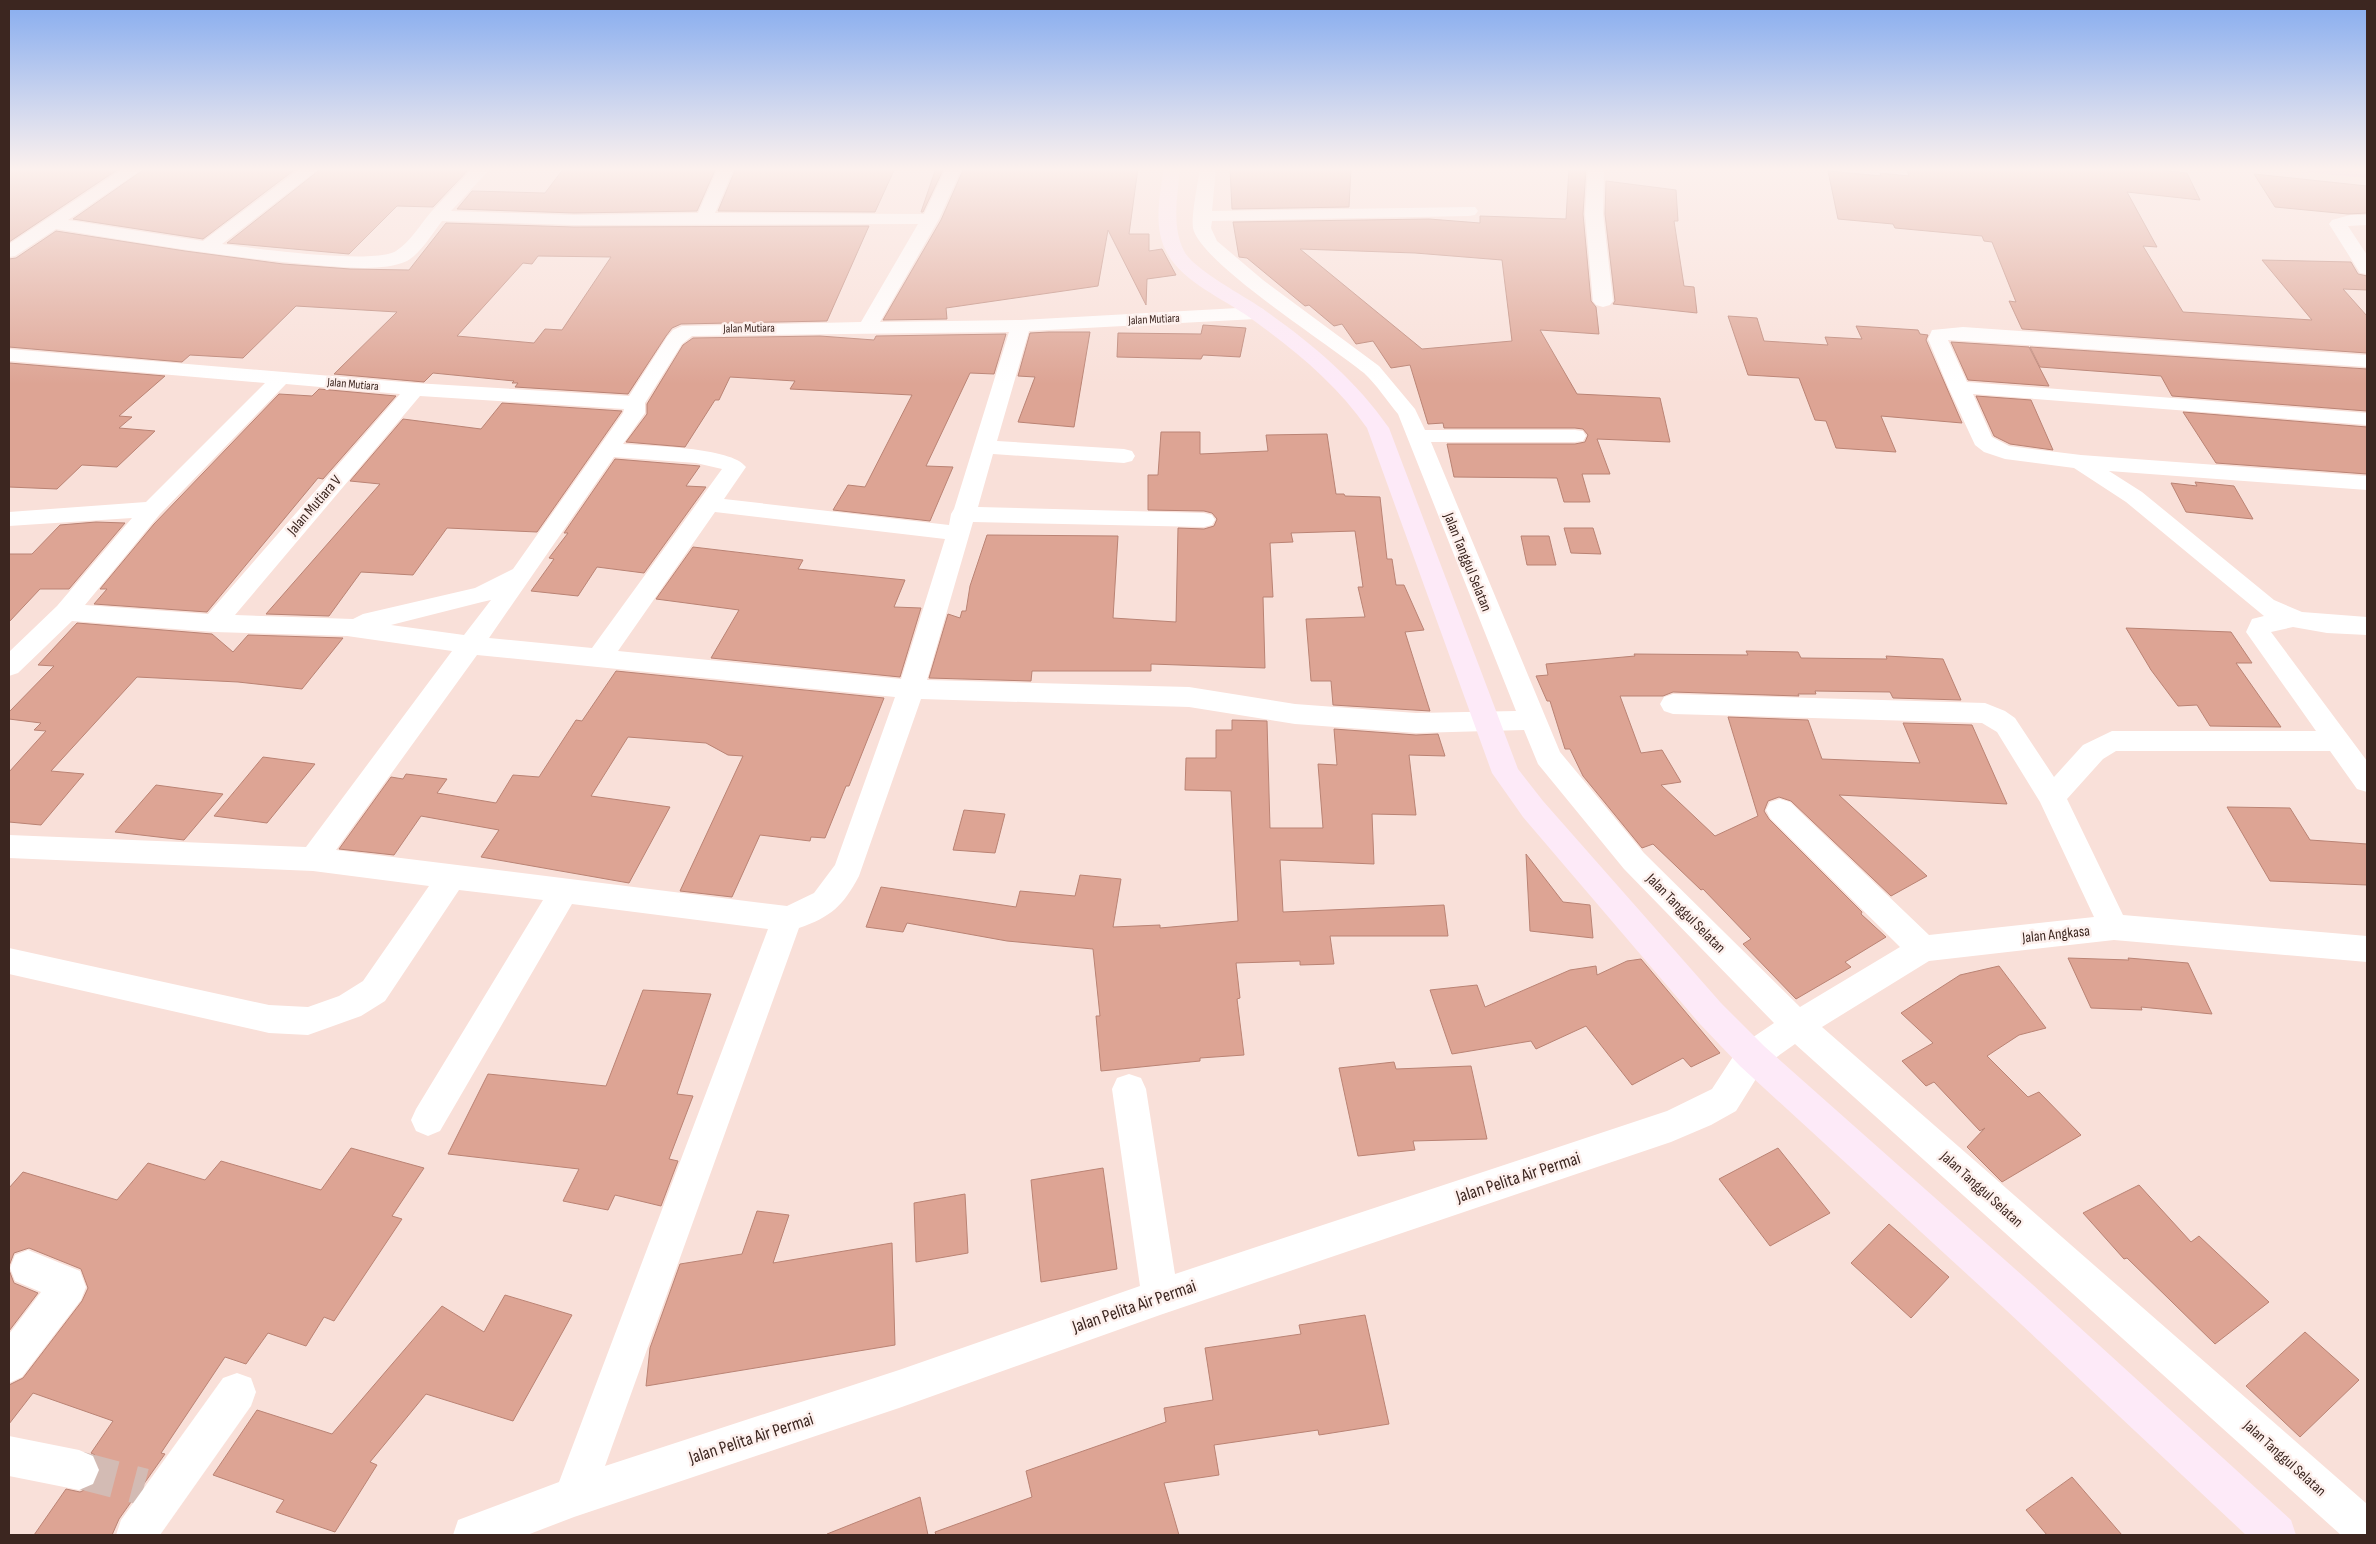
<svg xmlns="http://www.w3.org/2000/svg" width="2376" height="1544" viewBox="0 0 2376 1544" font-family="'Sofia Sans Condensed',sans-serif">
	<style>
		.building { fill: #dda494; stroke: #ba8374; fill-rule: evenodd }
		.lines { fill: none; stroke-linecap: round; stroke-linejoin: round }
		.street-tunnel { stroke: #d3bbb4; stroke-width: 37; stroke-dasharray: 37 19; stroke-linecap: butt }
		.street { fill: #fff; fill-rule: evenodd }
		.secondary { fill: #fdeaf8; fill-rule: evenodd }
		.highway { fill: #f7b9e7; fill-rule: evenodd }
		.labels { text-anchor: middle; stroke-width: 5; stroke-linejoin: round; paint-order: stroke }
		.far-street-label { font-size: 12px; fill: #3c2620; stroke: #fdf0ed }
		.street-label { font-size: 15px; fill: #3c2620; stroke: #fdf0ed }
		.near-street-label { font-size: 18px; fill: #3c2620; stroke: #fdf0ed }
	</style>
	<rect width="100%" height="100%" fill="#f9e0d9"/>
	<g class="building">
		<path d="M 9,168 L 120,168 L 9,242 Z"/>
		<path d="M 146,168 L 297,168 L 203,239 L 73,219 Z"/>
		<path d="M 322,168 L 470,168 L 433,207 L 397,206 L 349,254 L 227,243 Z"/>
		<path d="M 564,168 L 716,168 L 697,211 L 574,213 L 457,209 L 472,191 L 545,193 Z"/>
		<path d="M 736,168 L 895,168 L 875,212 L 718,211 Z"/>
		<path d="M 936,168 L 944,168 L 923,212 L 921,212 Z"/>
		<path d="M 964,168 L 1138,168 L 1129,234 L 1149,234 L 1149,251 L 1162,249 L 1176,275 L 1147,279 L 1146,305 L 1108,230 L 1098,286 L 946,308 L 947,319 L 883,320 L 941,220 Z"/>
		<path d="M 1230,168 L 1351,168 L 1349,207 L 1232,209 Z"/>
		<path d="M 1569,168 L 1586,168 L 1583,214 L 1591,301 L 1596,307 L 1599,334 L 1540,330 L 1577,394 L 1660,398 L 1670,442 L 1597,439 L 1610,474 L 1582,474 L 1590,502 L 1564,502 L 1557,478 L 1454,477 L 1447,444 L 1575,444 L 1585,442 L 1588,435 L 1583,429 L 1575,428 L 1444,428 L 1443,423 L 1428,424 L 1410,365 L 1391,368 L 1373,341 L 1356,344 L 1342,324 L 1334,326 L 1309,305 L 1305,306 L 1247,258 L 1239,257 L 1233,222 L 1429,219 L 1480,223 L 1480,216 L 1566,219 ZM 1300,249 L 1415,253 L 1502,260 L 1512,341 L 1422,349 Z"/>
		<path d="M 1906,168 L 2139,168 L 2187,173 L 2200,200 L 2127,192 L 2157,247 L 2143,246 L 2183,312 L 2312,320 L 2262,260 L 2351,262 L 2358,274 L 2367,276 L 2367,290 L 2343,289 L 2367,316 L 2367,353 L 2022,329 L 2009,301 L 2016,302 L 1992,242 L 1984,241 L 1982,236 L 1895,228 L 1893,224 L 1838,219 L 1828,171 L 1881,176 L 1880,173 L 1909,176 Z"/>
		<path d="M 2254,174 L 2367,186 L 2367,213 L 2348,214 L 2275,207 Z"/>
		<path d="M 1606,181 L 1676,190 L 1678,221 L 1674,221 L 1684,286 L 1694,287 L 1697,313 L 1613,304 L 1615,301 L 1605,214 Z"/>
		<path d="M 446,223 L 574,227 L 869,226 L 827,321 L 681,324 L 672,328 L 666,336 L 628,394 L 515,387 L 518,383 L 512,383 L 514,381 L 433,373 L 424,382 L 334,374 L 397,312 L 296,306 L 243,358 L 190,355 L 182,362 L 9,347 L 9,259 L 16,258 L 56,231 L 185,251 L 283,264 L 350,269 L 409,270 ZM 538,256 L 611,257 L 562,330 L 545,329 L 534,343 L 457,336 L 523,263 L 532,264 Z"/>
		<path d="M 1728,316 L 1757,318 L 1764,341 L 1828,345 L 1825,337 L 1862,339 L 1856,326 L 1918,330 L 1920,334 L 1928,335 L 1926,340 L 1962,423 L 1881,416 L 1896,452 L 1836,448 L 1826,421 L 1815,420 L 1799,378 L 1748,375 Z"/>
		<path d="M 1203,325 L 1246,328 L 1240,357 L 1203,355 L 1201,359 L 1117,357 L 1118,333 L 1201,334 Z"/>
		<path d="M 1049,332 L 1090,332 L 1074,427 L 1018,422 L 1035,377 L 1018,376 L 1030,333 Z"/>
		<path d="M 1006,334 L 994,374 L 970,373 L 926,466 L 953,467 L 930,521 L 833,510 L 848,485 L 865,487 L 912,395 L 790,389 L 795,381 L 730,377 L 719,400 L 715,400 L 685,447 L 626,442 L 647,414 L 647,404 L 683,345 L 693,338 L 820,336 L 874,340 L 876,336 Z"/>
		<path d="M 1951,342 L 2029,347 L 2049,386 L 1968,380 Z"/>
		<path d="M 2030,347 L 2367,369 L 2367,411 L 2172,396 L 2161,376 L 2040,367 Z"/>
		<path d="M 9,363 L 165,376 L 119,416 L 132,417 L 119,428 L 155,431 L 117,467 L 82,465 L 57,489 L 9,487 Z"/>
		<path d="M 319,389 L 396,396 L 323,479 L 318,478 L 207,612 L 94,604 L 107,589 L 100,589 L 154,524 L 279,394 L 312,396 Z"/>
		<path d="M 1976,396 L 2031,400 L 2053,450 L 2010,444 L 1994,436 Z"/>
		<path d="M 502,403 L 622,411 L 537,532 L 447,528 L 413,575 L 361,572 L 329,616 L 266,614 L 380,484 L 350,481 L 403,419 L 481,429 Z"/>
		<path d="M 2183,412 L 2367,427 L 2367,474 L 2216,463 Z"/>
		<path d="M 1161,432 L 1200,432 L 1200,454 L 1268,451 L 1266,435 L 1327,434 L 1336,494 L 1344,494 L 1345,496 L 1380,497 L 1387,559 L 1392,559 L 1396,585 L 1404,585 L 1424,630 L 1405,632 L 1430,711 L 1333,705 L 1331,681 L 1311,681 L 1306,619 L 1365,617 L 1358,587 L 1363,587 L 1355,531 L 1291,533 L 1293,542 L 1270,543 L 1273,597 L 1263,597 L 1265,668 L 1151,664 L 1151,671 L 1032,671 L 1031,681 L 929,678 L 948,614 L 960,618 L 962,611 L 966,611 L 970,586 L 987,535 L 1118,536 L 1113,618 L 1176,622 L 1178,528 L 1204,529 L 1214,526 L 1217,519 L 1212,513 L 1204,511 L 1148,510 L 1148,475 L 1158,475 Z"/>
		<path d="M 615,459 L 700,466 L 686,486 L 706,487 L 644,573 L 597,567 L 578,596 L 531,591 L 554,559 L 549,558 L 568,533 L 564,533 Z"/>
		<path d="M 2195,482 L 2234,486 L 2253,519 L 2186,512 L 2171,483 L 2197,486 Z"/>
		<path d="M 96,522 L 125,523 L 69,589 L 40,589 L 9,622 L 9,554 L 32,554 L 60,525 Z"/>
		<path d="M 1564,528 L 1593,528 L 1601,554 L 1571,553 Z"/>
		<path d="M 1521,536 L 1549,536 L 1556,565 L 1527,565 Z"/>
		<path d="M 693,547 L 803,560 L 798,569 L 905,580 L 894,607 L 921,608 L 900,677 L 711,658 L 739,610 L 656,599 Z"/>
		<path d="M 77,623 L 212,634 L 233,652 L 248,635 L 343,638 L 302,689 L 238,682 L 137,677 L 51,771 L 84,774 L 41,825 L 9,822 L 9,772 L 46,731 L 34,730 L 41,723 L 9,719 L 9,712 L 54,666 L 38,665 Z"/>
		<path d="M 2126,628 L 2231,632 L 2252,663 L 2236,663 L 2281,727 L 2210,726 L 2197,705 L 2178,706 L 2151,670 Z"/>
		<path d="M 1746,651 L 1798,652 L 1801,658 L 1887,659 L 1886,656 L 1943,659 L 1961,700 L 1893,698 L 1890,692 L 1815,691 L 1816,694 L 1798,694 L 1799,696 L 1673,692 L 1663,696 L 1620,696 L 1641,753 L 1662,750 L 1681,782 L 1661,785 L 1715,836 L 1758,816 L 1728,717 L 1808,720 L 1822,759 L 1920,763 L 1903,723 L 1972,725 L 2007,804 L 1839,795 L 1927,876 L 1891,896 L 1791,801 L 1779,797 L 1768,801 L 1764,811 L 1769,819 L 1862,912 L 1861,914 L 1886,937 L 1845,962 L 1851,967 L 1796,999 L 1743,944 L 1751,939 L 1703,889 L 1701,890 L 1653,844 L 1642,848 L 1583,776 L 1570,749 L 1565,749 L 1550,701 L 1547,701 L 1536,676 L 1548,675 L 1546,664 L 1635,656 L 1634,654 L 1748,655 Z"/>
		<path d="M 616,671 L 884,698 L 849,786 L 846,786 L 825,838 L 811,837 L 810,841 L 760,835 L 732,897 L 680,891 L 743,756 L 728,755 L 706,743 L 628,737 L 591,796 L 670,807 L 629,883 L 481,857 L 499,830 L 421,816 L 394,855 L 339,849 L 391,777 L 403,779 L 406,774 L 447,779 L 437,793 L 496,803 L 513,775 L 539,777 L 576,720 L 582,721 Z"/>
		<path d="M 1232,720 L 1267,721 L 1270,828 L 1323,828 L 1318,764 L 1337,765 L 1334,729 L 1416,735 L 1438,734 L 1445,756 L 1409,755 L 1416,815 L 1372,814 L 1374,864 L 1280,860 L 1283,912 L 1444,905 L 1448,936 L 1330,936 L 1334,964 L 1300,965 L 1300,961 L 1236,963 L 1240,998 L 1237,999 L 1244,1055 L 1200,1058 L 1200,1061 L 1101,1071 L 1096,1016 L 1100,1016 L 1093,949 L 1007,941 L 907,923 L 903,932 L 866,927 L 881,887 L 1016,907 L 1020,891 L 1075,896 L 1080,875 L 1121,879 L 1113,927 L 1160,925 L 1160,928 L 1238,921 L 1231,791 L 1185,790 L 1186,758 L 1216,758 L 1216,730 L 1232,730 Z"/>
		<path d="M 263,757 L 315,764 L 267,823 L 214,816 Z"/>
		<path d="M 156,785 L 223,794 L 184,840 L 115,832 Z"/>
		<path d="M 2227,807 L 2290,808 L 2310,840 L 2367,844 L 2367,885 L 2270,881 Z"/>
		<path d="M 964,810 L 1005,814 L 995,853 L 953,850 Z"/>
		<path d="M 1526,854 L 1563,902 L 1590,905 L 1593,938 L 1530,931 Z"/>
		<path d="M 2068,958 L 2129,960 L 2128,958 L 2188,963 L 2212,1014 L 2141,1007 L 2142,1010 L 2091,1008 Z"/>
		<path d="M 1641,959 L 1720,1053 L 1691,1067 L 1683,1058 L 1632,1085 L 1586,1026 L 1536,1049 L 1531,1041 L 1452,1054 L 1430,990 L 1477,985 L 1485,1007 L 1570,970 L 1596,966 L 1597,975 L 1627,961 Z"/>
		<path d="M 1999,966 L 2046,1028 L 2019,1035 L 1987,1056 L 2028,1097 L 2039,1092 L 2081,1135 L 2002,1182 L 1967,1147 L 1985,1128 L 1980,1131 L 1934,1082 L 1926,1086 L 1902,1061 L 1933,1043 L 1901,1013 L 1960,975 Z"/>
		<path d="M 643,990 L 711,994 L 677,1094 L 693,1096 L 669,1159 L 678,1161 L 661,1206 L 615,1195 L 608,1210 L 563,1201 L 579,1169 L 448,1154 L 488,1074 L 606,1086 Z"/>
		<path d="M 1394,1062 L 1396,1069 L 1471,1066 L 1487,1139 L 1413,1141 L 1415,1150 L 1358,1156 L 1339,1068 Z"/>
		<path d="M 351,1148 L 424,1168 L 392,1216 L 402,1219 L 334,1321 L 324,1317 L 306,1346 L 268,1333 L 246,1364 L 225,1357 L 161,1453 L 165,1454 L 119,1519 L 112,1535 L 34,1535 L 66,1489 L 80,1492 L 95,1485 L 101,1469 L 95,1455 L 91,1453 L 113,1421 L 33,1393 L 9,1424 L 9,1385 L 23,1378 L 82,1301 L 88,1288 L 81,1269 L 29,1248 L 14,1253 L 9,1266 L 9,1188 L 23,1172 L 117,1200 L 148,1163 L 205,1180 L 221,1161 L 321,1190 Z"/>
		<path d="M 1778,1148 L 1830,1213 L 1770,1246 L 1719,1179 Z"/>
		<path d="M 1103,1168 L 1117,1269 L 1041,1282 L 1031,1180 Z"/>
		<path d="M 2139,1185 L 2191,1242 L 2199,1236 L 2269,1302 L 2215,1344 L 2127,1258 L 2124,1259 L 2083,1213 Z"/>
		<path d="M 965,1194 L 968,1253 L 916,1262 L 914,1203 Z"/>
		<path d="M 757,1211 L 789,1215 L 773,1263 L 892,1243 L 895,1345 L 646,1386 L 650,1348 L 680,1264 L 742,1254 Z"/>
		<path d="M 1889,1224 L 1949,1277 L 1911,1318 L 1851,1263 Z"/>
		<path d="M 9,1270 L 14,1283 L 38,1293 L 9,1331 Z"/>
		<path d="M 505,1295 L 572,1315 L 513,1421 L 426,1394 L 370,1462 L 377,1465 L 335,1532 L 276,1512 L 284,1500 L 213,1475 L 257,1410 L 332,1434 L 442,1306 L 484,1332 Z"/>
		<path d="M 1365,1315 L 1389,1424 L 1319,1435 L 1318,1430 L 1214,1445 L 1219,1475 L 1164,1483 L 1179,1535 L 936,1535 L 935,1532 L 1032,1497 L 1026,1471 L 1166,1422 L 1164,1408 L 1213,1400 L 1205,1348 L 1301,1334 L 1299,1325 Z"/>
		<path d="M 2305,1332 L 2359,1380 L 2300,1437 L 2246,1386 Z"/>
		<path d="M 2072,1477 L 2122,1535 L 2047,1535 L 2026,1510 Z"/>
		<path d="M 920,1497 L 928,1535 L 828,1535 L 827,1534 Z"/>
	</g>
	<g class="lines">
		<path class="street-tunnel" d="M 79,1470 L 144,1487"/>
		<g class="street">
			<path d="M 124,168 L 144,168 L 68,220 L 203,241 L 301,168 L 320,168 L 222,244 C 252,248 375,265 396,251 C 410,242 420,225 431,212 C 445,197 459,183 473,168 L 491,168 L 451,211 L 574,215 L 698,213 L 718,168 L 734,168 L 715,213 L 924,214 L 946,168 L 962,168 L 939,219 L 880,322 L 1021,320 L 1256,307 L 1263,309 L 1266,313 L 1263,317 L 1256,319 L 1029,331 L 997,441 L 1124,449 L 1132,451 L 1135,456 L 1132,461 L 1124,463 L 993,454 L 978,507 L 1204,513 L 1212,515 L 1215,520 L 1212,525 L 1204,527 L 973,522 L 927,680 L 1189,687 L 1295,704 L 1416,713 L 1516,711 L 1398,414 C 1387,401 1377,385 1364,373 C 1332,346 1200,263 1193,228 C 1191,216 1198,183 1200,168 L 1216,168 L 1212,211 L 1475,207 L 1478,211 L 1475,215 L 1469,216 L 1212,221 L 1211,228 L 1217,241 L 1263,280 L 1379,366 L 1415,409 L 1425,430 L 1575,430 L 1583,431 L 1586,436 L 1583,441 L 1575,442 L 1431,442 L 1560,752 L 1644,853 L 1800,1007 L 1900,947 L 1770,818 L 1766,810 L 1770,802 L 1780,799 L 1790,802 L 1929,935 L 2094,917 L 2040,802 L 1997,732 L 1982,723 L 1673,714 L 1664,711 L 1660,704 L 1664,697 L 1673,694 L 1985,703 L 2005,711 L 2015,718 L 2054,777 L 2083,745 L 2112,731 L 2316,731 L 2246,632 L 2252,619 L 2264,616 L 2126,502 L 2074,468 L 2005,459 L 1984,452 L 1975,445 L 1948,387 L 1928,339 L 1932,330 L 1963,327 L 2367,355 L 2367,367 L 1948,340 L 1967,382 L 2367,413 L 2367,425 L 1973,394 L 1992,437 L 2009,446 L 2081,455 L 2367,476 L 2367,490 L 2109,471 L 2142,492 L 2274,600 L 2302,612 L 2367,617 L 2367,635 L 2327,633 L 2293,627 L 2271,632 L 2367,761 L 2367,792 L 2357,789 L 2330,751 L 2116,751 L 2103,759 L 2067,799 L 2123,915 L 2367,936 L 2367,962 L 2114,940 L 1929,961 L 1822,1027 L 2367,1504 L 2367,1535 L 2341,1535 L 1795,1044 L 1764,1066 L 1736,1111 L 1711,1125 L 1671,1142 L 1160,1315 L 899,1408 L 574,1517 L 527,1535 L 453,1535 L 458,1520 L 559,1482 L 768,929 L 572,904 L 440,1131 L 428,1136 L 416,1131 L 411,1120 L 416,1109 L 543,900 L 459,890 L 385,1001 L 361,1016 L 308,1035 L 269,1033 L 9,974 L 9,948 L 269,1005 L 308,1007 L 339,996 L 363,981 L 429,886 L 313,871 L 9,858 L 9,835 L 306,847 L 452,651 L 347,636 L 214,632 L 72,621 L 18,673 L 9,676 L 9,652 L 57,606 L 132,518 L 9,526 L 9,512 L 146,502 L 265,383 L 9,361 L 9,349 L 415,383 L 629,396 L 667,337 L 673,330 L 682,326 L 861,322 L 918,224 L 574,225 L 442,221 C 432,234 421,253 407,261 C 384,272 341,267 316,265 C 229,258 142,243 56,229 L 15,256 L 9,257 L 9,244 ZM 1009,332 L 954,509 L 951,514 L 949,525 L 724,499 L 746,467 C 732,447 648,446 623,444 L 645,413 L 645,403 L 682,344 L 692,336 ZM 286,384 L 400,394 L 208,614 L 85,605 L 160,514 ZM 420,396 L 624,409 L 623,413 L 513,569 L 475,588 L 363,614 L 353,619 L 235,615 ZM 614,457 L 696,463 L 722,469 L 592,648 L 489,638 ZM 715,512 L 945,539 L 901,679 L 618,651 ZM 491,600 L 464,635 L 391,625 L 482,602 ZM 477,655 L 895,697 L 835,865 L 814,893 L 787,906 L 336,850 ZM 921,699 L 1189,707 L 1295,724 L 1416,733 L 1524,730 L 1538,764 L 1624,869 L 1774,1023 L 1740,1046 L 1712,1089 L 1667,1111 L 1175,1274 L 1146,1089 L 1141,1078 L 1129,1074 L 1117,1078 L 1112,1089 L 1140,1286 L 899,1370 L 605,1466 L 799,928 C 831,917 843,906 859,876 Z"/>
			<path d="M 1588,168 L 1604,168 L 1603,214 L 1613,301 L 1610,305 L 1603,307 L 1596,305 L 1593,301 L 1585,214 Z"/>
			<path d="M 2350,215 L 2367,215 L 2367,225 L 2348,226 L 2367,255 L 2367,274 L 2360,273 L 2329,224 L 2332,220 Z"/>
			<path d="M 28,1250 L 80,1271 L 86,1287 L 81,1300 L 22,1377 L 9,1383 L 9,1334 L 41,1292 L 15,1281 L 10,1268 L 15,1255 Z"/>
			<path d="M 237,1373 L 251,1378 L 256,1392 L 251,1406 L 160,1535 L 116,1535 L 121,1520 L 223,1378 Z"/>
			<path d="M 9,1436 L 79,1450 L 93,1456 L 99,1470 L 93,1484 L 79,1490 L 9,1476 Z"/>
		</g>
		<path class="secondary" d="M 1164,168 L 1180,168 C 1178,194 1171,226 1184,251 C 1194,270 1243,295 1263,309 C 1311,343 1355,379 1389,428 L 1518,769 L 1543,801 L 1721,1003 L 1764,1046 L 2032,1284 L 2291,1520 L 2296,1535 L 2246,1535 L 2006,1310 L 1740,1066 L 1699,1023 L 1523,817 L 1492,773 L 1367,428 C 1336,383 1293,349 1249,317 C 1222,298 1181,281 1166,251 C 1153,226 1160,194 1164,168 Z"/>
		<path class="highway" d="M 2306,168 L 2367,168 L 2367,178 L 2314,173 L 2308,172 Z"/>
	</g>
	<linearGradient id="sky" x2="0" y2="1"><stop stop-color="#86acef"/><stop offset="0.44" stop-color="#fcf1ee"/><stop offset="1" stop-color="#fcf1ee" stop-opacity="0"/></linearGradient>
	<rect width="2376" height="384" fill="url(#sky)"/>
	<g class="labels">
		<g class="far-street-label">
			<text transform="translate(1154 319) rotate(-3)" y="4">Jalan Mutiara</text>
			<text transform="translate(749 328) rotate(-1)" y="4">Jalan Mutiara</text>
			<text transform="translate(353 384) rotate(5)" y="4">Jalan Mutiara</text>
		</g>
		<g class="street-label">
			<text transform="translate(314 505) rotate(-49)" y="5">Jalan Mutiara V</text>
			<text transform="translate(1468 562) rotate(68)" y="5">Jalan Tanggul Selatan</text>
			<text transform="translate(1686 913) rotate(45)" y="5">Jalan Tanggul Selatan</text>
			<text transform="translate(2056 934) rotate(-6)" y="5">Jalan Angkasa</text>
			<text transform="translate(1982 1189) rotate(42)" y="5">Jalan Tanggul Selatan</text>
			<text transform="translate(2285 1458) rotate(42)" y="5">Jalan Tanggul Selatan</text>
		</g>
		<g class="near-street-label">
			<text transform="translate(1518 1177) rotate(-18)" y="6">Jalan Pelita Air Permai</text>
			<text transform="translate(1134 1306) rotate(-19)" y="6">Jalan Pelita Air Permai</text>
			<text transform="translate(751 1438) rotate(-18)" y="6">Jalan Pelita Air Permai</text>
		</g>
	</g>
	<rect width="2376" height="1544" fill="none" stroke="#3c2620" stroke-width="20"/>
</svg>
